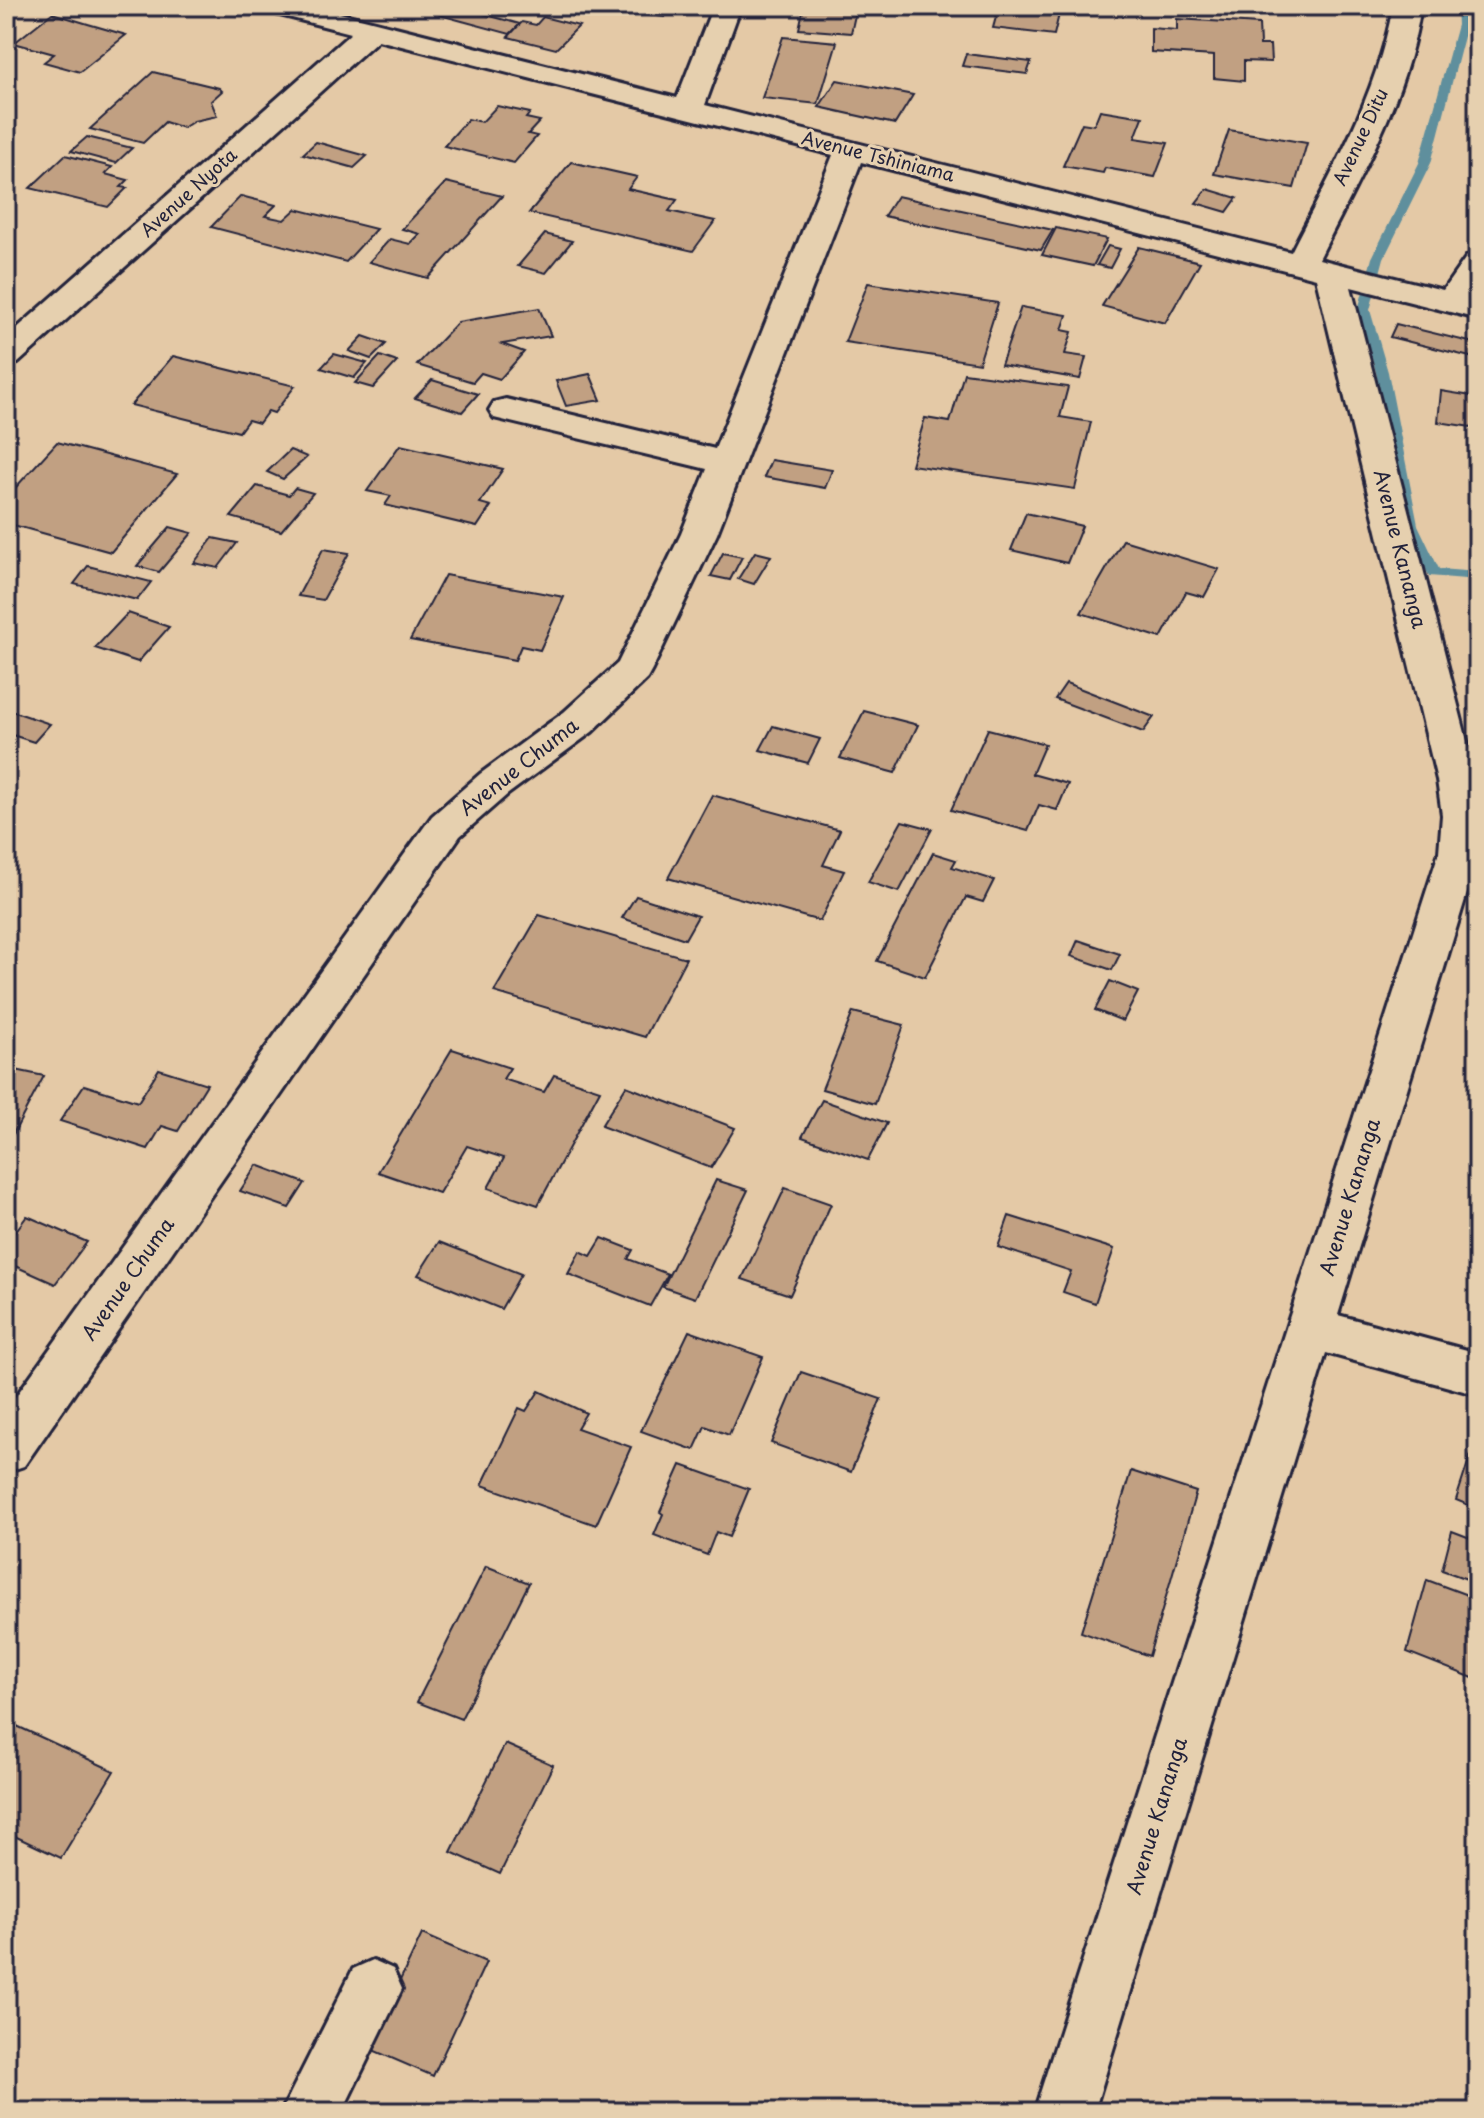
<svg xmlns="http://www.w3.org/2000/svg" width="1484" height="2118" viewBox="0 0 1484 2118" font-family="'Playpen Sans',sans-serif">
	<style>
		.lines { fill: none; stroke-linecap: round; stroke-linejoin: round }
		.stream { fill: #5f8f9d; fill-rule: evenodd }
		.building { fill: #c1a082; stroke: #22223b; stroke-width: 2 }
		.minor-casing { stroke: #22223b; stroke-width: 6 }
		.minor { fill: #e6d0af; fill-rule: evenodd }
		.labels { text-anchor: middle; stroke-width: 6; stroke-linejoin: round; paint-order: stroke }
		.far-street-label { font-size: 18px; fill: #22223b; stroke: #e6d0af }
		.street-label { font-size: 20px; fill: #22223b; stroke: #e6d0af }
	</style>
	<rect width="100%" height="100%" fill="#e4c9a6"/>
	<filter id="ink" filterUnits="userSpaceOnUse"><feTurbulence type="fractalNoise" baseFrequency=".0125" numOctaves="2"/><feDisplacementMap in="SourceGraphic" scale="16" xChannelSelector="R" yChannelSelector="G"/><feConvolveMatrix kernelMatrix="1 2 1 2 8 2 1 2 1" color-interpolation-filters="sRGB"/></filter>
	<g filter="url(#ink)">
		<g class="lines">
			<path class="stream" d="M 1456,6 L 1466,6 L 1467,25 L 1431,163 L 1384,258 L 1370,310 L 1388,372 L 1418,525 L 1439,569 L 1478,572 L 1478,580 L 1429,576 L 1404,525 L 1376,372 L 1358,310 L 1372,258 L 1419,163 L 1457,25 Z"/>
		</g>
		<g class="building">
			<path d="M 451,6 L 453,6 L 520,24 L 510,34 L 440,15 Z"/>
			<path d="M 629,6 L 670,6 L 665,17 L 626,13 Z"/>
			<path d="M 804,6 L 857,6 L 851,33 L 799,29 Z"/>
			<path d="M 999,6 L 1061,6 L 1054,35 L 993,28 Z"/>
			<path d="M 52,13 L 88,24 L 126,35 L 80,72 L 44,62 L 54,54 L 14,43 Z"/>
			<path d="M 543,17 L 579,26 L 556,49 L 508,37 L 522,22 L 536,25 Z"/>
			<path d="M 1177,19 L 1259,24 L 1260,45 L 1270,45 L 1271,62 L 1244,61 L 1244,81 L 1214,78 L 1214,56 L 1151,52 L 1151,28 L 1177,30 Z"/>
			<path d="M 783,37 L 837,42 L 818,104 L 762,98 Z"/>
			<path d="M 966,54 L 1031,62 L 1027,74 L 962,66 Z"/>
			<path d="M 153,72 L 219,88 L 222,91 L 211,101 L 217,116 L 194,121 L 183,128 L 165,122 L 143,143 L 90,129 Z"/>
			<path d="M 837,80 L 913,95 L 895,124 L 819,107 Z"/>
			<path d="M 497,106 L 530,113 L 526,118 L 540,121 L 528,134 L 537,136 L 514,163 L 444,146 L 468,119 L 482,122 Z"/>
			<path d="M 1100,110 L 1143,117 L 1135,138 L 1168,143 L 1155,177 L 1105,168 L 1103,173 L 1063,166 L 1082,123 L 1094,125 Z"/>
			<path d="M 1229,130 L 1307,143 L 1294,188 L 1214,174 Z"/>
			<path d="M 87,137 L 132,148 L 116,163 L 71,151 Z"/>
			<path d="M 316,142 L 367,156 L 354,168 L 303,154 Z"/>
			<path d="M 65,155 L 112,167 L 105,174 L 128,180 L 121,187 L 127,188 L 108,207 L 30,188 Z"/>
			<path d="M 571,162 L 637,177 L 628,189 L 677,200 L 669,211 L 715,221 L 693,251 L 529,213 Z"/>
			<path d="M 446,182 L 502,196 L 428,278 L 369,262 L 390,239 L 410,244 L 420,234 L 402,229 Z"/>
			<path d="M 1207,189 L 1237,198 L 1227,212 L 1196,203 Z"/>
			<path d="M 241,196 L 276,205 L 265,216 L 284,220 L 296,209 L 376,229 L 346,262 L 211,227 Z"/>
			<path d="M 897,196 L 1053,230 L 1041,250 L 884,216 Z"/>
			<path d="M 1056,228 L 1107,239 L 1093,266 L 1042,255 Z"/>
			<path d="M 545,234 L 572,241 L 546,273 L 518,266 Z"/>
			<path d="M 1108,246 L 1120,249 L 1110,268 L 1097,265 Z"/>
			<path d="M 1139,247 L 1200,262 L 1165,323 L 1102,306 Z"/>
			<path d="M 868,283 L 998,303 L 979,363 L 845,342 Z"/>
			<path d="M 1021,307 L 1067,315 L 1062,330 L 1072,332 L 1065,354 L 1086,357 L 1080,379 L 1001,365 Z"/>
			<path d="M 539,308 L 551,336 L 502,344 L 524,352 L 500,379 L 481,373 L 473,382 L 417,365 L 458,322 Z"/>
			<path d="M 1396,324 L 1478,344 L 1478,359 L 1390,337 Z"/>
			<path d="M 363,336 L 386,344 L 371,359 L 349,351 Z"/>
			<path d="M 334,354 L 367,363 L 354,378 L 321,368 Z"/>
			<path d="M 173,356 L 295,386 L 274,413 L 268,411 L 259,423 L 248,420 L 239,432 L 131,405 Z"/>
			<path d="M 380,356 L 397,362 L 373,388 L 355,383 Z"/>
			<path d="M 964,373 L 1068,387 L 1060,417 L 1091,422 L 1075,489 L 911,465 L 925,418 L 950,422 Z"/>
			<path d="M 590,374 L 601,400 L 566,406 L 556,381 Z"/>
			<path d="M 432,380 L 478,394 L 462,412 L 415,398 Z"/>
			<path d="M 1441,391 L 1478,397 L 1478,428 L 1438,422 Z"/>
			<path d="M 57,442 L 177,474 L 111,552 L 6,523 L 6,498 Z"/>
			<path d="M 400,445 L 503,469 L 480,503 L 491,506 L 477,527 L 385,505 L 391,496 L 367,491 Z"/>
			<path d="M 290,450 L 307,457 L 283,479 L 267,472 Z"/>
			<path d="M 771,460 L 832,470 L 825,488 L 764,477 Z"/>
			<path d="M 257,486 L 289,495 L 295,488 L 313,493 L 281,531 L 231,517 Z"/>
			<path d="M 1026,513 L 1082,526 L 1067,563 L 1011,550 Z"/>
			<path d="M 170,527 L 192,533 L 159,572 L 137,566 Z"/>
			<path d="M 213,538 L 237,543 L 218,568 L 194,563 Z"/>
			<path d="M 1123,540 L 1219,569 L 1204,597 L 1186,592 L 1161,638 L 1081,613 Z"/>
			<path d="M 323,549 L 349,553 L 323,600 L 298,596 Z"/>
			<path d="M 755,552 L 771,556 L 754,584 L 738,579 Z"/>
			<path d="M 723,553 L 742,557 L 730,580 L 711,576 Z"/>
			<path d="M 88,566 L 151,582 L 137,600 L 74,584 Z"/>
			<path d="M 445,575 L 564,597 L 540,650 L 521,646 L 515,660 L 410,640 Z"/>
			<path d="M 128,613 L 169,627 L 138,662 L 95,648 Z"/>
			<path d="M 1066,683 L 1154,717 L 1143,732 L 1055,699 Z"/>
			<path d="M 6,709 L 50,724 L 34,742 L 6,733 Z"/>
			<path d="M 864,711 L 918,725 L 895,773 L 840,758 Z"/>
			<path d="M 773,726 L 820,739 L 808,763 L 760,750 Z"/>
			<path d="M 988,729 L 1045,744 L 1032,774 L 1068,784 L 1057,810 L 1039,805 L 1028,831 L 951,810 Z"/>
			<path d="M 712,795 L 840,830 L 823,865 L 844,871 L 820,921 L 668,878 Z"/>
			<path d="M 902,821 L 932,829 L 899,892 L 868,882 Z"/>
			<path d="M 933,853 L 956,860 L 952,867 L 994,880 L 983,902 L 966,897 L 925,977 L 877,961 Z"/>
			<path d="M 636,896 L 698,916 L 685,939 L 622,918 Z"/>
			<path d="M 539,915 L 686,958 L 645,1037 L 494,992 Z"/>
			<path d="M 1078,940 L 1120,954 L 1112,970 L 1071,956 Z"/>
			<path d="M 1110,981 L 1138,992 L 1123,1021 L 1095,1010 Z"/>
			<path d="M 853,1012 L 904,1025 L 875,1104 L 822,1089 Z"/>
			<path d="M 452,1049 L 510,1068 L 503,1079 L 544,1092 L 554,1075 L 600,1090 L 538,1205 L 488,1188 L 504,1158 L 467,1146 L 439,1193 L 378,1172 Z"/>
			<path d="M 6,1068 L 44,1076 L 11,1138 L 6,1137 Z"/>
			<path d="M 159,1069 L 207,1084 L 178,1131 L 162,1126 L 148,1149 L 60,1121 L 84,1085 L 138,1102 Z"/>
			<path d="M 626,1086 L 735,1128 L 711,1168 L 601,1126 Z"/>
			<path d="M 822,1100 L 887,1123 L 868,1160 L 802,1137 Z"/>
			<path d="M 257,1165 L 305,1183 L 289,1208 L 240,1191 Z"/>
			<path d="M 716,1180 L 748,1190 L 695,1298 L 663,1287 Z"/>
			<path d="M 785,1188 L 831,1204 L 790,1295 L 742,1279 Z"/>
			<path d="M 27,1216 L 87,1242 L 55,1284 L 6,1262 L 6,1244 Z"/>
			<path d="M 1009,1216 L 1114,1249 L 1095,1303 L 1063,1292 L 1071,1271 L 998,1247 Z"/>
			<path d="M 602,1238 L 633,1250 L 628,1259 L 668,1274 L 650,1306 L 568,1274 L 580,1251 L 591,1256 Z"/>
			<path d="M 1473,1239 L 1478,1239 L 1478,1305 Z"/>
			<path d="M 439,1242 L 521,1274 L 501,1309 L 418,1275 Z"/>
			<path d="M 689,1331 L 763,1357 L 729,1435 L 705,1426 L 694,1450 L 641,1431 Z"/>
			<path d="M 801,1372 L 881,1399 L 851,1472 L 771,1443 Z"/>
			<path d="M 539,1391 L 586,1413 L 577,1428 L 631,1447 L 596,1525 L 482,1485 L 519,1408 L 526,1411 Z"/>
			<path d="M 1478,1432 L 1478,1509 L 1456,1500 Z"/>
			<path d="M 681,1465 L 749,1489 L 729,1537 L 716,1532 L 707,1555 L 654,1535 L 663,1514 L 660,1512 Z"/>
			<path d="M 1131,1471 L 1196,1492 L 1149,1656 L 1081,1632 Z"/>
			<path d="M 1452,1531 L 1478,1541 L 1478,1583 L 1442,1570 Z"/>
			<path d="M 486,1566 L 529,1583 L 461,1719 L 417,1702 Z"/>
			<path d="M 1427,1580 L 1478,1599 L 1478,1680 L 1407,1652 Z"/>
			<path d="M 6,1721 L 114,1771 L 61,1858 L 6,1832 Z"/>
			<path d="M 505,1744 L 553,1765 L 500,1874 L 451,1852 Z"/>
			<path d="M 422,1934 L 486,1962 L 433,2076 L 368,2048 Z"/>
		</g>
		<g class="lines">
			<g class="minor-casing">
				<g id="minor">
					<path d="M 264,6 L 312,6 L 677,98 L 713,6 L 741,6 L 705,105 L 1291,252 C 1332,172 1377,95 1393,6 L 1421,6 C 1407,98 1360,177 1319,259 L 1443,290 L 1467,256 L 1478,253 L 1478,287 L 1471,297 L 1478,299 L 1478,319 L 1351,287 L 1477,780 L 1478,857 L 1338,1315 L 1478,1353 L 1478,1395 L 1326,1353 L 1094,2112 L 1034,2112 L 1439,852 L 1442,815 L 1437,780 L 1316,278 L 861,162 L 717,534 L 652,670 L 647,679 L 592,732 L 508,794 L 460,836 L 24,1466 L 6,1472 L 6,1410 L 432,816 L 480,774 L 564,712 L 618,663 L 681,534 L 707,469 L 494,418 L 489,410 L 494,402 L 506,399 L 715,449 L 833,155 L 378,40 L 18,363 L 6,366 L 6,338 L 351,33 L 268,12 Z"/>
					<path d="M 373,1960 L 393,1969 L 402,1989 L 342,2112 L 281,2112 L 353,1969 Z"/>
				</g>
			</g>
			<use href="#minor" class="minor"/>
		</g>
	</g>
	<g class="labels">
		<g class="far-street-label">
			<text transform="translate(1361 137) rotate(-65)" y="6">Avenue Ditu</text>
			<text transform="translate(878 157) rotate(14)" y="6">Avenue Tshiniama</text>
			<text transform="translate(189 193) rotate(-42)" y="6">Avenue Nyota</text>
		</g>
		<g class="street-label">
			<text transform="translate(1400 549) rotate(76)" y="7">Avenue Kananga</text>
			<text transform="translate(519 767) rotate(-38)" y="7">Avenue Chuma</text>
			<text transform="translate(1350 1197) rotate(-73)" y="7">Avenue Kananga</text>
			<text transform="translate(128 1279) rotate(-55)" y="7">Avenue Chuma</text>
			<text transform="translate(1157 1816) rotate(-73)" y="7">Avenue Kananga</text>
		</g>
	</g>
	<rect width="1484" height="2118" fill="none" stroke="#e6d0af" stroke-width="32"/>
	<rect x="16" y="16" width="1452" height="2086" fill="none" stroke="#22223b" stroke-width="3" filter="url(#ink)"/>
</svg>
